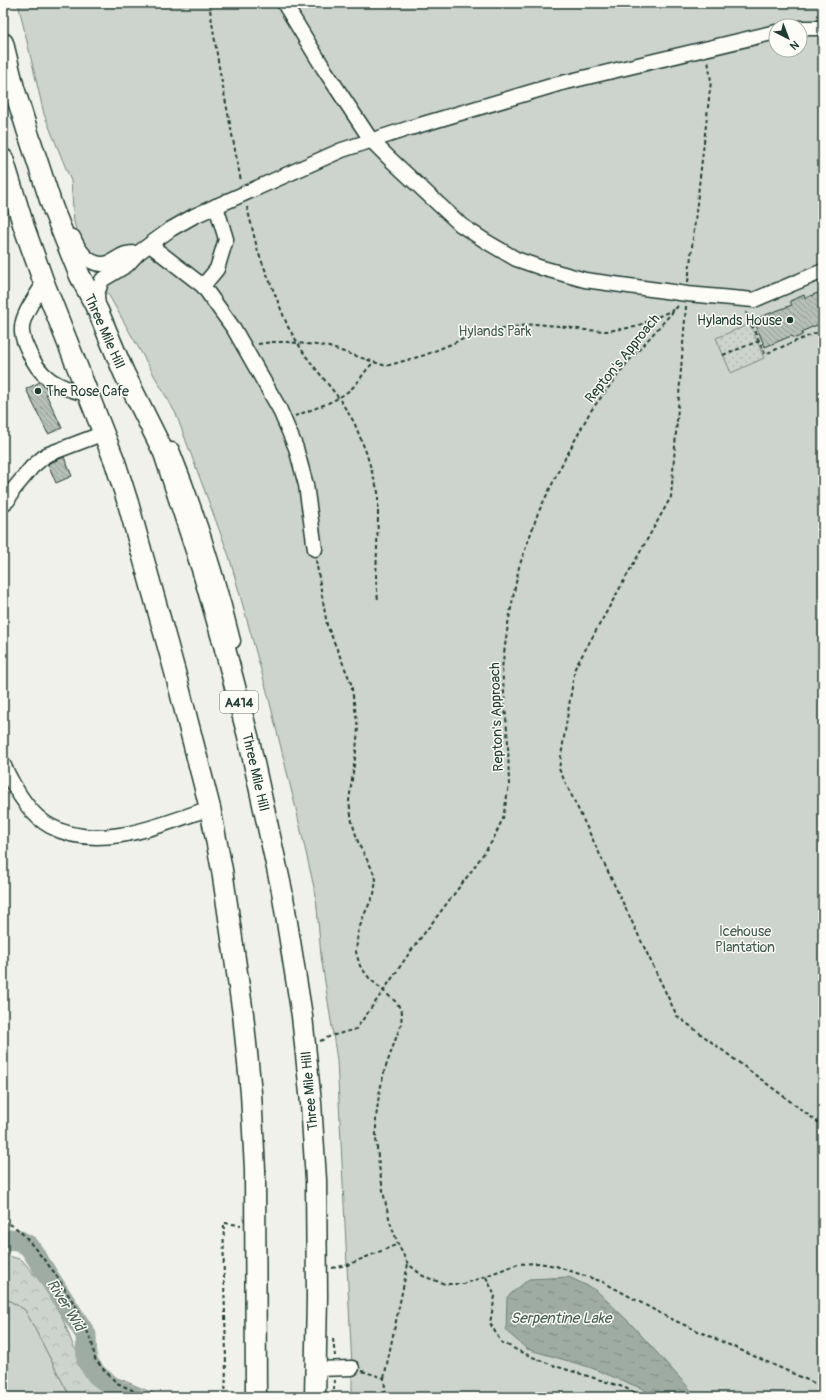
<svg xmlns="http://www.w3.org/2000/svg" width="826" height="1400" viewBox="0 0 826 1400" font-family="Pangolin,sans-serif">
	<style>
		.forest { fill: url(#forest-crowns); stroke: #768880 }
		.park { fill: #cdd3cd; stroke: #768880; fill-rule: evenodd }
		.garden { fill: url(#garden-dots); stroke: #768880 }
		.water { fill: url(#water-ripples); stroke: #6c8077 }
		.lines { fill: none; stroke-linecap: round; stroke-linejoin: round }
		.river { stroke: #9faca4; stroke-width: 21 }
		.building { fill: url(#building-back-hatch); stroke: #1f3d34 }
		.minor-casing { stroke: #1f3d34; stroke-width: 17 }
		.highway-casing { stroke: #1f3d34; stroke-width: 23 }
		.path { stroke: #1f3d34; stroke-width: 2; stroke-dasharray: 4 3; stroke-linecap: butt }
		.minor { stroke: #fdfcf7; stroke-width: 14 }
		.highway { stroke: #fdfcf7; stroke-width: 20 }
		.poi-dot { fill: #1f3d34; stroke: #fdfcf7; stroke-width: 1.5 }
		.labels { text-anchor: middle; stroke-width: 3; stroke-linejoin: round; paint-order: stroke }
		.shield { fill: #fdfcf7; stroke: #62766e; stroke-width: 1 }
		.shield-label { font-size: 13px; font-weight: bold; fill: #1f3d34 }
		.poi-label { font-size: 14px; fill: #1f3d34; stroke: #fdfcf7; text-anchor: end }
		.street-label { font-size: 14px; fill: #1f3d34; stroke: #fdfcf7 }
		.park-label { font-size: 14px; fill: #425b53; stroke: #fdfcf7 }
		.water-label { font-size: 15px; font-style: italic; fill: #455e56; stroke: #fdfcf7 }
	</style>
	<defs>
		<pattern id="forest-crowns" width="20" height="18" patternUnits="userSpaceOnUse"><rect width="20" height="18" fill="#cdd3cd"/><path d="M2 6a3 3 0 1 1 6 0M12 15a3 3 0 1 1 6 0" fill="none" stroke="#b0b6b1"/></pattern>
		<pattern id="garden-dots" width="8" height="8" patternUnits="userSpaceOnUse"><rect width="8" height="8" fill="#cdd3cd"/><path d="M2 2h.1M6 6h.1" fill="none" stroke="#b0b6b1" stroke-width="1.8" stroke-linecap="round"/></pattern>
		<pattern id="water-ripples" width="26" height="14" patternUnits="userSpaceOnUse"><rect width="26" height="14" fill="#9faca4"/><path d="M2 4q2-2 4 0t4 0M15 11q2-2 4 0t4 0" fill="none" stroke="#818d86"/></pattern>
		<pattern id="building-back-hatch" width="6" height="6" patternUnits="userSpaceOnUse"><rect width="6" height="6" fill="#b6bfb8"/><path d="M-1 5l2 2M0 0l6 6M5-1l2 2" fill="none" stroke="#939c96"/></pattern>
	</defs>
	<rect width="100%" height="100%" fill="#f0f1eb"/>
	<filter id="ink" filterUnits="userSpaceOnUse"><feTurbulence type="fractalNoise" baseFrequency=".025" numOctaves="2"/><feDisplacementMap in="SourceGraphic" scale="8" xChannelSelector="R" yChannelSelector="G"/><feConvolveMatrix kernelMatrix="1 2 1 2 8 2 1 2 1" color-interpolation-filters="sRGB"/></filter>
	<g filter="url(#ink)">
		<path class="forest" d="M 3,1254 L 22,1260 L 39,1280 L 62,1317 L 73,1345 L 87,1368 L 120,1379 L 162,1397 L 70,1397 L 25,1310 L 3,1297 Z"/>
		<g class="park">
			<path d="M 18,3 L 823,3 L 823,1397 L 352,1397 L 352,1368 L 337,1060 L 321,956 L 316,896 L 296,809 L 268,695 L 229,556 L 176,414 L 81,246 L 74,222 L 71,181 L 44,114 ZM 776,26 L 800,26 L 800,50 L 776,50 Z"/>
			<path d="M 3,1297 L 25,1310 L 70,1397 L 3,1397 Z"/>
		</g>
		<path class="garden" d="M 750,324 L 764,358 L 731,373 L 716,338 Z"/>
		<path class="water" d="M 569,1277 L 596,1290 L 631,1324 L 697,1397 L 655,1397 L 643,1389 L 589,1367 L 527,1349 L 506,1331 L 507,1297 L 529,1279 Z"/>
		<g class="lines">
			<path class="river" d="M 3,1242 L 16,1239 L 29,1246 L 86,1335 L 87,1361 L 97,1375 L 118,1391 L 134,1397"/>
		</g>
		<g class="building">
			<path d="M 823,291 L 823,329 L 817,325 L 803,331 L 802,335 L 796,338 L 791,336 L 765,347 L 754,321 L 760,318 L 760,317 L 792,305 L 790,301 L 804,295 L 805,298 Z"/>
			<path d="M 40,382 L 48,388 L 50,393 L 46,394 L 62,428 L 48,434 L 26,389 Z"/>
			<path d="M 64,457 L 72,476 L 56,483 L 48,464 Z"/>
		</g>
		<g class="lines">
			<g class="minor-casing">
				<g id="minor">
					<path d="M 284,3 L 324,69 L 371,140 L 390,159 L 461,225 L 487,242 L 516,259 L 542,268 L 585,280 L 687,294 L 754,300 L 823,271"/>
					<path d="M 800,28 L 823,28"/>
					<path d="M 73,237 C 78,249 88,265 103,264 C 112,264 118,256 126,254 C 130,253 134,253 138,253"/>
					<path d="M 150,245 L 203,286 L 234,329 L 279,408 L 296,448 L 306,485 L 315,549"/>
					<path d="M 44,283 C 37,295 23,313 22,327 C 21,335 24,342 27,348 C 39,378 57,388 88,394"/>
					<path d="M 203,286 L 217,269 L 226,239 L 216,206"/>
					<path d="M 98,309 L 97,294 L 102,280 L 127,265 L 138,253 L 171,229 L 194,216 L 342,150 L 410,128 L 558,84 L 776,32"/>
					<path d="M 172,450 C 197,512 217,576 233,641"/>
					<path d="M 3,504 L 8,500 L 13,490 L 32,467 L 46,455 L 104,433"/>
					<path d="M 3,764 C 13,786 28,814 50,826 C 99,853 163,824 210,808"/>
					<path d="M 315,1369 L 352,1368"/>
				</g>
			</g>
			<g class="highway-casing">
				<g id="highway">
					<path d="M 3,43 L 14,88 L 30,139 L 53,209 L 67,244 L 80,276 L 98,311 L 124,373 L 164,453 L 202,569 L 224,645 L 248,736 L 282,891 L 302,1016 L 311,1103 L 316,1180 L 317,1297 L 315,1397"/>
					<path d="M 3,159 L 24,227 L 44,283 L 115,462 L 128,503 L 175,672 L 210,808 L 222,870 L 243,1014 L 251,1093 L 255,1170 L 256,1397"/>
				</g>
			</g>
			<g class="path">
				<path d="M 209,3 L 219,67 L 241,181"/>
				<path d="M 247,207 L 258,252 L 288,327 L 305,355 L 338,397 L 354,422 L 366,452 L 378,492 L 378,517 L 376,579 L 378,601"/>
				<path d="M 688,282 L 711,81 L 708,60"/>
				<path d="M 686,306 L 671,497 L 575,668 L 559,769 L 677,1016 L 823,1126"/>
				<path d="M 746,312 L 765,354 L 823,330"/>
				<path d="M 258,344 L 272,342 L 288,342 L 326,346 L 386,366 L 425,355 L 480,332 L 535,324 L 559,326 L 585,330 L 607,331 L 635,327 L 675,309"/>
				<path d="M 723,355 L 759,341"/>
				<path d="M 295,416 C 315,408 341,401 356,384 C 363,376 366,368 375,362"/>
				<path d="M 316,560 L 327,625 L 351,683 L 358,728 L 356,751 L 349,801 L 352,822 L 359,845 L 371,867 L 376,879 L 374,894 L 364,915 L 358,932 L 356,952 L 360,966 L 370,979 L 397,1003 L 402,1012 L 401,1024 L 384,1072 L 379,1095 L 376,1118 L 376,1139 L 379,1166 L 384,1196 L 390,1222 L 398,1244 L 408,1264 L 423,1276 L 445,1284 L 464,1284 L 518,1264 L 539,1263 L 556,1266 L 603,1282 L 669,1318 L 823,1387"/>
				<path d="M 320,1041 L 331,1036 L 356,1029 L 384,990 L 410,952 L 470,873 L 493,840 L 503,818 L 509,785 L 508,743 L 502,668 L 508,624 L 519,567 L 538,513 L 560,468 L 590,412 L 627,363 L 678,306"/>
				<path d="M 3,1221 L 15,1227 L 24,1235 L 54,1272 L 78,1310 L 92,1342 L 95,1359 L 105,1371 L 117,1383 L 147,1397"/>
				<path d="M 332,1268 L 347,1265 L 398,1244"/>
				<path d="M 486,1277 L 495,1296 L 490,1323 L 501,1342 L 523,1353 L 552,1365 L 623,1387 L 645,1397"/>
				<path d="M 333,1339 L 335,1356"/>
				<path d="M 362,1371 L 384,1378 L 386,1397"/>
				<path d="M 384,1378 L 408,1264"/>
				<path d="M 225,1397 C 228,1339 222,1281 224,1223 L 241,1225"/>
				<path d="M 333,1397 L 335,1380"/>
			</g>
			<use href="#minor" class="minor"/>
			<use href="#highway" class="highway"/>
		</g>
	</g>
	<g class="poi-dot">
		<circle cx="790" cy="320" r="4"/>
		<circle cx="38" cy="391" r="4"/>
	</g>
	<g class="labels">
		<rect class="shield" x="220" y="691" width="38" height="22" rx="3"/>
		<g class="shield-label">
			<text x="239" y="707">A414</text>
		</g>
		<g class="poi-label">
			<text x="782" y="325">Hylands House</text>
			<text x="46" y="396" text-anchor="start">The Rose Cafe</text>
		</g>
		<g class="street-label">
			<text transform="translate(105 331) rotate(66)" y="5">Three Mile Hill</text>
			<text transform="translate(622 358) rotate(-51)" y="5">Repton's Approach</text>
			<text transform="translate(496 717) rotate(-92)" y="5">Repton's Approach</text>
			<text transform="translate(256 772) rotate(77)" y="5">Three Mile Hill</text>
			<text transform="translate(309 1091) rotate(-95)" y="5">Three Mile Hill</text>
		</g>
		<g class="park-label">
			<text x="495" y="336">Hylands Park</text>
			<text x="745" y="936">Icehouse<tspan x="745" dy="16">Plantation</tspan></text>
		</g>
		<g class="water-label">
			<text transform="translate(66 1305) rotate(58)" y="5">River Wid</text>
			<text x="561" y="1323">Serpentine Lake</text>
		</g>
	</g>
	<rect width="826" height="1400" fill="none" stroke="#fdfcf7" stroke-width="16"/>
	<rect x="8" y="8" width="810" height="1384" fill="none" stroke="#1f3d34" stroke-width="1.5" filter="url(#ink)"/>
	<g transform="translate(788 38) rotate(138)"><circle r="19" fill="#fdfcf7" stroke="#a4b0a9"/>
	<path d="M0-3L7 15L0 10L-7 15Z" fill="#1f3d34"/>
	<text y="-6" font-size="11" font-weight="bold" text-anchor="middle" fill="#1f3d34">N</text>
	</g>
</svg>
